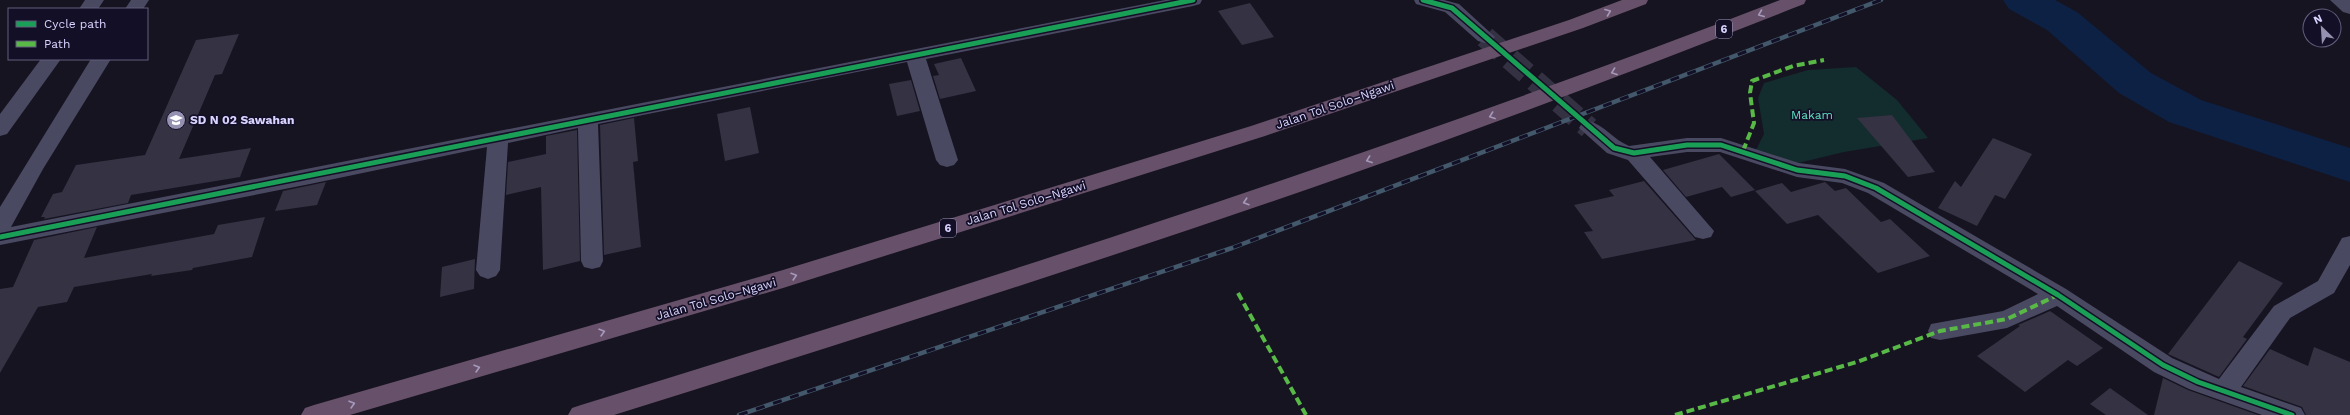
<svg xmlns="http://www.w3.org/2000/svg" width="2350" height="415" viewBox="0 0 2350 415" font-family="'Work Sans',sans-serif">
	<style>
		.green { fill: #132c2d }
		.lines { fill: none; stroke-linecap: round; stroke-linejoin: round }
		.river { fill: #0d2144; fill-rule: evenodd }
		.building { fill: #343243 }
		.minor-tunnel { stroke: #333142; stroke-width: 22; stroke-dasharray: 22 11; stroke-linecap: butt }
		.minor { fill: #4a4962; fill-rule: evenodd }
		.motorway { fill: #67516a; fill-rule: evenodd }
		.rail-casing { stroke: #43596b; stroke-width: 4.5 }
		.rail { stroke: #130f26; stroke-width: 3; stroke-dasharray: 9; stroke-linecap: butt }
		.quiet { stroke: #58b947; stroke-width: 4; stroke-dasharray: 8 4; stroke-linecap: butt }
		.cycleway-casing { stroke: #130f26; stroke-width: 8 }
		.cycleway { stroke: #1a9f57; stroke-width: 5 }
		.oneway { stroke: #a699bc }
		.labels { text-anchor: middle; stroke-width: 3.5; stroke-linejoin: round; paint-order: stroke }
		.shield { fill: #130f26; stroke: #9e99be; stroke-width: 1 }
		.shield-label { font-size: 11px; font-weight: bold; fill: #d9d4ff }
		.street-label { font-size: 12px; fill: #d9d4ff; stroke: #130f26 }
		.park-label { font-size: 12px; fill: #5fe0c0; stroke: #130f26 }
		.poi-label { font-size: 12px; font-weight: bold; fill: #d9d4ff; stroke: #130f26; text-anchor: start }
	</style>
	<rect width="100%" height="100%" fill="#161421"/>
	<path class="green" d="M 1856,67 L 1897,100 L 1928,138 L 1844,152 L 1798,163 L 1756,150 L 1764,134 L 1758,98 L 1764,83 L 1808,70 Z"/>
	<g class="lines">
		<path class="river" d="M 2003,0 L 2055,0 L 2077,12 L 2151,73 L 2201,100 L 2350,148 L 2350,182 L 2169,122 L 2119,93 L 2047,30 L 2009,9 Z"/>
	</g>
	<g class="building">
		<path d="M 1250,3 L 1274,37 L 1242,45 L 1218,11 Z"/>
		<path d="M 239,34 L 222,74 L 215,75 L 179,159 L 251,148 L 240,177 L 131,195 L 128,203 L 44,219 L 45,217 L 41,217 L 53,194 L 62,192 L 76,165 L 145,155 L 196,40 Z"/>
		<path d="M 961,58 L 976,91 L 940,99 L 933,76 L 939,75 L 934,64 Z"/>
		<path d="M 911,80 L 920,111 L 897,116 L 889,84 Z"/>
		<path d="M 750,107 L 759,153 L 725,161 L 717,114 Z"/>
		<path d="M 1892,115 L 1935,172 L 1908,177 L 1857,118 Z"/>
		<path d="M 634,118 L 638,161 L 633,162 L 641,247 L 604,255 L 600,125 Z"/>
		<path d="M 577,130 L 580,261 L 543,270 L 541,187 L 506,195 L 508,162 L 546,154 L 546,136 Z"/>
		<path d="M 1993,138 L 2032,154 L 2005,199 L 1995,195 L 1977,226 L 1938,208 L 1955,181 L 1961,187 Z"/>
		<path d="M 1719,154 L 1755,190 L 1731,197 L 1722,187 L 1686,197 L 1663,170 Z"/>
		<path d="M 1644,181 L 1696,240 L 1602,259 L 1584,232 L 1593,231 L 1574,205 L 1614,196 L 1609,190 Z"/>
		<path d="M 326,182 L 317,205 L 275,211 L 283,191 Z"/>
		<path d="M 1825,182 L 1835,191 L 1846,188 L 1881,222 L 1890,219 L 1930,256 L 1878,273 L 1818,215 L 1787,224 L 1755,191 L 1782,183 L 1791,192 Z"/>
		<path d="M 265,217 L 252,257 L 193,268 L 192,270 L 151,276 L 152,274 L 74,287 L 67,302 L 38,307 L 0,373 L 0,289 L 13,287 L 34,240 L 97,227 L 84,258 L 214,234 L 218,225 Z"/>
		<path d="M 475,259 L 474,289 L 440,297 L 442,267 Z"/>
		<path d="M 2239,261 L 2283,283 L 2243,337 L 2247,339 L 2219,377 L 2168,354 Z"/>
		<path d="M 2050,311 L 2103,348 L 2077,366 L 2068,360 L 2025,392 L 1977,356 L 2020,326 L 2018,325 Z"/>
		<path d="M 2314,347 L 2350,362 L 2350,415 L 2306,415 L 2302,407 L 2243,386 L 2270,349 L 2308,366 Z"/>
		<path d="M 2163,378 L 2188,390 L 2258,415 L 2154,415 Z"/>
		<path d="M 2110,388 L 2148,415 L 2106,415 L 2090,404 Z"/>
	</g>
	<g class="lines">
		<path class="minor-tunnel" d="M 1485,37 L 1589,128"/>
		<g class="minor">
			<path d="M 85,0 L 104,0 L 98,9 L 79,9 Z"/>
			<path d="M 131,0 L 149,0 L 143,9 L 125,9 Z"/>
			<path d="M 1165,0 L 1202,0 L 1200,4 L 1193,6 L 926,59 L 958,160 L 954,165 L 947,167 L 940,165 L 936,160 L 907,62 L 598,124 L 603,261 L 600,267 L 592,269 L 584,267 L 581,261 L 578,128 L 508,143 L 500,270 L 496,276 L 488,279 L 480,276 L 476,270 L 487,147 L 310,184 L 0,245 L 0,207 L 91,59 L 111,59 L 43,169 L 11,227 Z"/>
			<path d="M 1414,0 L 1444,0 L 1459,4 L 1495,37 L 1492,41 L 1485,43 L 1478,41 L 1445,12 L 1416,4 Z"/>
			<path d="M 2330,0 L 2350,0 L 2350,14 L 2343,12 Z"/>
			<path d="M 41,59 L 61,59 L 7,134 L 0,136 L 0,114 Z"/>
			<path d="M 1589,121 C 1604,125 1614,140 1629,146 L 1687,138 L 1721,138 L 1799,163 L 1845,169 L 1884,183 L 2066,289 L 2172,358 L 2219,379 L 2274,306 L 2318,281 L 2342,238 L 2350,236 L 2350,265 L 2334,293 L 2290,318 L 2241,387 L 2301,408 L 2305,415 L 2262,415 L 2189,389 L 2154,372 L 2057,306 L 2007,328 L 1940,340 L 1931,338 L 1928,331 L 1931,324 L 2003,311 L 2038,294 L 1868,193 L 1842,183 L 1797,177 L 1720,152 L 1687,152 L 1650,157 L 1714,231 L 1711,237 L 1703,239 L 1695,237 L 1628,160 L 1607,153 L 1579,128 L 1582,123 Z"/>
		</g>
		<g class="motorway">
			<path d="M 1622,0 L 1648,0 L 1646,4 L 1583,28 L 1265,136 L 783,288 L 350,415 L 301,415 L 305,408 L 314,405 L 783,270 L 1251,126 L 1569,20 Z"/>
			<path d="M 1780,0 L 1806,0 L 1804,4 C 1654,63 1505,120 1354,173 C 1109,259 862,337 614,415 L 568,415 L 572,408 L 581,405 C 985,281 1386,152 1780,0 Z"/>
		</g>
		<g class="rail-casing">
			<path id="rail" d="M 739,415 L 1232,248 L 1881,0"/>
		</g>
		<use href="#rail" class="rail"/>
		<g class="quiet">
			<path d="M 1743,151 L 1754,123 L 1750,93 L 1752,81 L 1793,66 L 1824,60"/>
			<path d="M 1238,293 L 1306,415"/>
			<path d="M 1675,415 L 1857,362 L 1940,331 L 2007,319 L 2058,295"/>
		</g>
		<g class="cycleway-casing">
			<g id="cycleway">
				<path d="M 1423,0 L 1452,8 L 1614,148 L 1634,153 L 1687,145 L 1721,145 L 1797,170 L 1845,176 L 1876,188 L 2058,295 L 2163,365 L 2198,382 L 2292,415"/>
				<path d="M 0,237 L 1193,0"/>
			</g>
		</g>
		<use href="#cycleway" class="cycleway"/>
	</g>
	<defs><path id="oneway-chevron" d="M-2-3.5L2.5 0L-2 3.5" fill="none" stroke-width="1.6" stroke-linecap="round" stroke-linejoin="round"/></defs>
	<g class="oneway">
		<use href="#oneway-chevron" transform="translate(1608 12) rotate(-21)"/>
		<use href="#oneway-chevron" transform="translate(1761 14) rotate(158)"/>
		<use href="#oneway-chevron" transform="translate(1614 72) rotate(160)"/>
		<use href="#oneway-chevron" transform="translate(1492 116) rotate(160)"/>
		<use href="#oneway-chevron" transform="translate(1369 160) rotate(160)"/>
		<use href="#oneway-chevron" transform="translate(1246 202) rotate(162)"/>
		<use href="#oneway-chevron" transform="translate(794 276) rotate(-17)"/>
		<use href="#oneway-chevron" transform="translate(602 332) rotate(-16)"/>
		<use href="#oneway-chevron" transform="translate(477 368) rotate(-16)"/>
		<use href="#oneway-chevron" transform="translate(352 404) rotate(-16)"/>
	</g>
	<defs>
		<g id="school-disc" transform="scale(1)"><circle r="9.5" fill="#9591b1" stroke="#130f26"/><path d="M0-5L7-2L0 1L-7-2ZM-4 1L0 2.5L4 1V4Q0 6-4 4Z" fill="#fff"/></g>
	</defs>
	<g fill-rule="evenodd">
		<use href="#school-disc" x="176" y="120"/>
	</g>
	<g class="labels">
		<g class="shield">
			<rect x="1716" y="20" width="16" height="18" rx="3"/>
			<rect x="940" y="219" width="16" height="18" rx="3"/>
		</g>
		<g class="shield-label">
			<text x="1724" y="33">6</text>
			<text x="948" y="232">6</text>
		</g>
		<g class="street-label">
			<text transform="translate(1335 105) rotate(-19)" y="4">Jalan Tol Solo–Ngawi</text>
			<text transform="translate(1026 203) rotate(-17)" y="4">Jalan Tol Solo–Ngawi</text>
			<text transform="translate(716 299) rotate(-16)" y="4">Jalan Tol Solo–Ngawi</text>
		</g>
		<g class="park-label">
			<text x="1812" y="119">Makam</text>
		</g>
		<g class="poi-label">
			<text x="190" y="124">SD N 02 Sawahan</text>
		</g>
	</g>
	<rect x="8" y="8" width="140" height="52" fill="#130f26" stroke="#625e7d"/>
	<rect x="16" y="21" width="20" height="6" fill="#1a9f57" stroke="#625e7d"/>
	<text x="44" y="28" font-size="12" fill="#d9d4ff">Cycle path</text>
	<rect x="16" y="41" width="20" height="6" fill="#58b947" stroke="#625e7d"/>
	<text x="44" y="48" font-size="12" fill="#d9d4ff">Path</text>
	<g transform="translate(2322 28) rotate(335)"><circle r="19" fill="#130f26" stroke="#625e7d"/>
	<path d="M0-3L7 15L0 10L-7 15Z" fill="#9591b1"/>
	<text y="-6" font-size="11" font-weight="bold" text-anchor="middle" fill="#d9d4ff">N</text>
	</g>
</svg>
